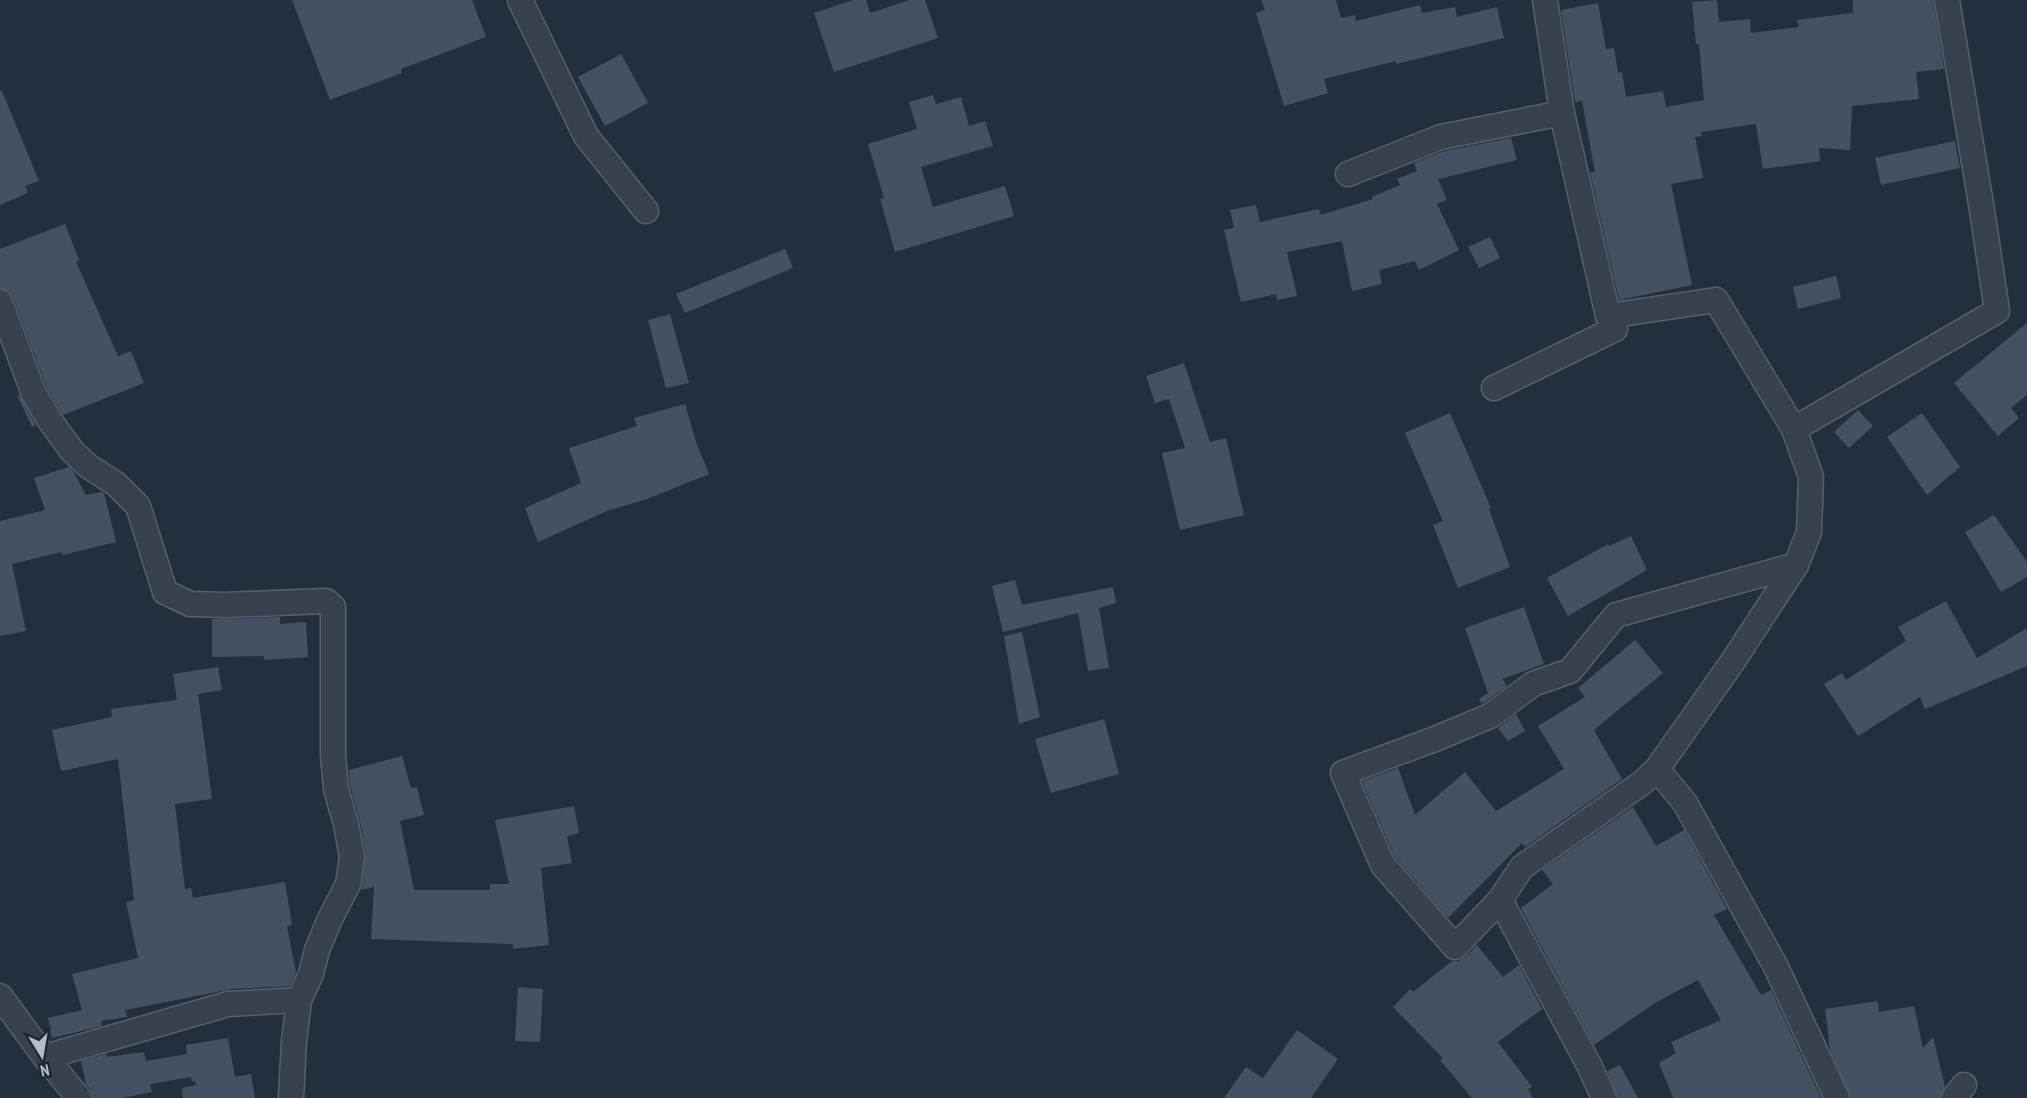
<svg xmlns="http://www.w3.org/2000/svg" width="2027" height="1098" viewBox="0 0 2027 1098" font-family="'PT Sans Narrow',sans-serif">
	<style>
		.building { fill: #455162 }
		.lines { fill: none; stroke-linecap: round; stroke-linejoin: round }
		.street-casing { stroke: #565f6c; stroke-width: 27 }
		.street { stroke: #38414e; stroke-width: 24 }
	</style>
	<rect width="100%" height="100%" fill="#242f3e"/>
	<g class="building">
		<path d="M 292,0 L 472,0 L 486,37 L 401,69 L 402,73 L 330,100 Z"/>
		<path d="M 853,0 L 866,0 L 870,13 L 910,0 L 925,0 L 938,38 L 834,72 L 814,13 Z"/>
		<path d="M 1261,0 L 1336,0 L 1341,18 L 1355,15 L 1356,21 L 1420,5 L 1422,13 L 1455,7 L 1457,17 L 1497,7 L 1504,38 L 1396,64 L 1396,61 L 1324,79 L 1328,93 L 1284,106 L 1256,13 L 1265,10 Z"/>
		<path d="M 1717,0 L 1719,22 L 1750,19 L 1751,33 L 1799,27 L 1797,20 L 1853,13 L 1853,0 L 1933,0 L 1944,69 L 1916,72 L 1919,99 L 1852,106 L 1850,150 L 1819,148 L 1820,161 L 1763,169 L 1756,124 L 1701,132 L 1702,136 L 1695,137 L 1703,178 L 1671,184 L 1692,285 L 1619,300 L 1590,172 L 1595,172 L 1582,101 L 1575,102 L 1561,10 L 1598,3 L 1606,49 L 1614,48 L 1618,73 L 1622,72 L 1626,97 L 1663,91 L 1666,107 L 1704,100 L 1699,44 L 1696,44 L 1692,2 Z"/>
		<path d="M 621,54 L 648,103 L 605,126 L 578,77 Z"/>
		<path d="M 0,91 L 2,91 L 39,181 L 25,186 L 28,193 L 0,205 Z"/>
		<path d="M 933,95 L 936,104 L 961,97 L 969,126 L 985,121 L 993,146 L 921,167 L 933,207 L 1005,186 L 1014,216 L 895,252 L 880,199 L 884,198 L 868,144 L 917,129 L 909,102 Z"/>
		<path d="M 1511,138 L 1517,160 L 1438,179 L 1447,200 L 1437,204 L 1459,250 L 1419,270 L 1415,261 L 1379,270 L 1382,284 L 1352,291 L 1342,241 L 1287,252 L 1297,296 L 1277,300 L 1276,294 L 1241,302 L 1224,230 L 1234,228 L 1230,210 L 1256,205 L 1260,222 L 1319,209 L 1321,215 L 1373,199 L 1372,197 L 1400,185 L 1397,179 L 1417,171 L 1414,163 L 1445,151 Z"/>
		<path d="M 1955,141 L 1960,168 L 1881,185 L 1875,158 Z"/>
		<path d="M 65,224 L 79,260 L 76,262 L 118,356 L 131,351 L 144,383 L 63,415 L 47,388 L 13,297 L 9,291 L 0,288 L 0,249 Z"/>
		<path d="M 1490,237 L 1500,258 L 1479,268 L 1468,247 Z"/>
		<path d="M 785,249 L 793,268 L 685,313 L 676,294 Z"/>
		<path d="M 1836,276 L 1841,298 L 1798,309 L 1793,287 Z"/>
		<path d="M 670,314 L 689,383 L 666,388 L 648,320 Z"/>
		<path d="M 2027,323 L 2027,395 L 2011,408 L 2019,418 L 1998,436 L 1954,383 Z"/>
		<path d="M 1184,363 L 1210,442 L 1226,438 L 1244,515 L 1180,530 L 1162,453 L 1185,448 L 1169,399 L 1155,403 L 1146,376 Z"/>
		<path d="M 17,395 L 19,395 L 36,425 L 32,427 Z"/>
		<path d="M 685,404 L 696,442 L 709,474 L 647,499 L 607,511 L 538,542 L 525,508 L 581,483 L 569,448 L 637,426 L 634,418 Z"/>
		<path d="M 1858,410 L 1873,426 L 1849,448 L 1834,432 Z"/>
		<path d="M 1450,413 L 1491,508 L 1489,509 L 1510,567 L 1458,588 L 1433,525 L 1443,521 L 1405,433 Z"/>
		<path d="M 1922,413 L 1960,467 L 1927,495 L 1887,437 Z"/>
		<path d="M 69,467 L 73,471 L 86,495 L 101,492 L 104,493 L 116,542 L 62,555 L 61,552 L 12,564 L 26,631 L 0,636 L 0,521 L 45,510 L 34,478 Z"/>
		<path d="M 1994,515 L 2027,562 L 2027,577 L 2001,592 L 1965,532 Z"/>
		<path d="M 1631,536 L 1647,570 L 1568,616 L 1547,578 L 1608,544 L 1609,546 Z"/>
		<path d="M 1015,580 L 1022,605 L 1113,587 L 1116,603 L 1099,608 L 1109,668 L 1088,671 L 1078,613 L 1003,632 L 992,586 Z"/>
		<path d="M 1946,601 L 1977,658 L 2027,628 L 2027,666 L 1925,709 L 1920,697 L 1858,736 L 1824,684 L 1842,673 L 1846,680 L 1906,641 L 1898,627 Z"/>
		<path d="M 1524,607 L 1544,664 L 1502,679 L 1507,686 L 1482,704 L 1479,699 L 1488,693 L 1465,628 Z"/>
		<path d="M 280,617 L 280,624 L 306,622 L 308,657 L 264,660 L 264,656 L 212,657 L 212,619 Z"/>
		<path d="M 1022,632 L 1040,717 L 1019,724 L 1004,636 Z"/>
		<path d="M 1635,640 L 1663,673 L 1594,730 L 1622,779 L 1525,847 L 1522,843 L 1448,918 L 1395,857 L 1362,781 L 1398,768 L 1415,815 L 1465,772 L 1496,811 L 1564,769 L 1538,726 L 1585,697 L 1578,688 Z"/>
		<path d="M 218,667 L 222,690 L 198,694 L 212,799 L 175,804 L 185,889 L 191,888 L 193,898 L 285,882 L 292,925 L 287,926 L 296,973 L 290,986 L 232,989 L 125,1010 L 127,1017 L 101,1021 L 102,1026 L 52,1038 L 48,1018 L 82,1010 L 72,974 L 138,958 L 126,902 L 134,900 L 118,759 L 61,771 L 52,730 L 112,717 L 111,709 L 177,700 L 173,674 Z"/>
		<path d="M 1516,714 L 1525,731 L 1508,741 L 1498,728 Z"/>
		<path d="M 1104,719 L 1119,774 L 1051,793 L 1035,739 Z"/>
		<path d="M 402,756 L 411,788 L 417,787 L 424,815 L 400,821 L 414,890 L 490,890 L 490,884 L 509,884 L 495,820 L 574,806 L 579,833 L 567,836 L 572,863 L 541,868 L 549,945 L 513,949 L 513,944 L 371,939 L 374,887 L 361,890 L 366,855 L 360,821 L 350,786 L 349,770 Z"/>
		<path d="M 1633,807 L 1656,846 L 1684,830 L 1727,909 L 1714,915 L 1761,995 L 1771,990 L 1821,1098 L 1673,1098 L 1659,1063 L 1676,1053 L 1671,1042 L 1721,1020 L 1698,980 L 1655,1003 L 1594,1045 L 1521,908 L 1553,884 L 1542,870 Z"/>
		<path d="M 1477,945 L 1503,977 L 1519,965 L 1542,1009 L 1498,1042 L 1532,1087 L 1528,1089 L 1533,1098 L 1472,1098 L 1440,1060 L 1443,1058 L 1393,1007 L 1410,989 L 1413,992 L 1452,961 L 1459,961 L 1465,957 Z"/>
		<path d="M 518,987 L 543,989 L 540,1042 L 515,1041 Z"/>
		<path d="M 1878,1001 L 1879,1012 L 1914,1006 L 1923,1048 L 1933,1037 L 1945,1087 L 1940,1098 L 1851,1098 L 1830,1050 L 1825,1009 Z"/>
		<path d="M 1297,1030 L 1338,1059 L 1311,1098 L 1224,1098 L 1246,1067 L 1263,1078 Z"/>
		<path d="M 228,1038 L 235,1077 L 251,1074 L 255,1098 L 183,1098 L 182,1088 L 196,1085 L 195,1081 L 192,1081 L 191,1077 L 150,1084 L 152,1092 L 122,1098 L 93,1098 L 90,1089 L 86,1084 L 81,1061 L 107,1054 L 107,1057 L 144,1052 L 146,1061 L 187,1054 L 186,1045 Z"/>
		<path d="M 1620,1065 L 1638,1098 L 1618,1098 L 1607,1071 Z"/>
	</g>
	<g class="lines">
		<g class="street-casing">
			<g id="street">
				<path d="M 520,0 L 586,136 L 646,211"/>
				<path d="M 1348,174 L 1441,137 L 1562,113"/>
				<path d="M 0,302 L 34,394 L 51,422 L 72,451 L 88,466 L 116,484 L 138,506 L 165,592 L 190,604 L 226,605 L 326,601 L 333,607 L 333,755 L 336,789 L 346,824 L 352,857 L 348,884 L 329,921 L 317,950 L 311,974 L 299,1000 L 294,1041 L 291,1098"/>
				<path d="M 1608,316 L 1716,300 L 1794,429"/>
				<path d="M 1494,388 L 1615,329 L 1608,316 L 1562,113 L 1545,0"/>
				<path d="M 1657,769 L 1685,803 L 1776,967 L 1837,1098"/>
				<path d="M 1500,900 L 1455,947 L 1383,865 L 1343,773 L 1435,739 L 1490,716 L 1533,684 L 1570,671 L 1616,615 L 1796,565"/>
				<path d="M 0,996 L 45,1057 L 79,1098"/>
				<path d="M 45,1057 L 228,1004 L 299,1000"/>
				<path d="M 1604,1098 L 1588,1063 L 1500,900 L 1522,867 L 1642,783 L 1657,769 L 1731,664 L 1796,565 L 1809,532 L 1811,477 L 1794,429 L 1997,311 L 1982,210 L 1947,0"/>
				<path d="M 1954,1098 L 1964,1085"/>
			</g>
		</g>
		<use href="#street" class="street"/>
	</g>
	<g transform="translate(42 1056) rotate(169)" stroke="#1d2633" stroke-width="4.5" paint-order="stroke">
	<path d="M0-4.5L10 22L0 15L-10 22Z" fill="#b4bcc9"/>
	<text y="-9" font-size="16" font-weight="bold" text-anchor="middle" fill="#b4bcc9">N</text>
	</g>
</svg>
